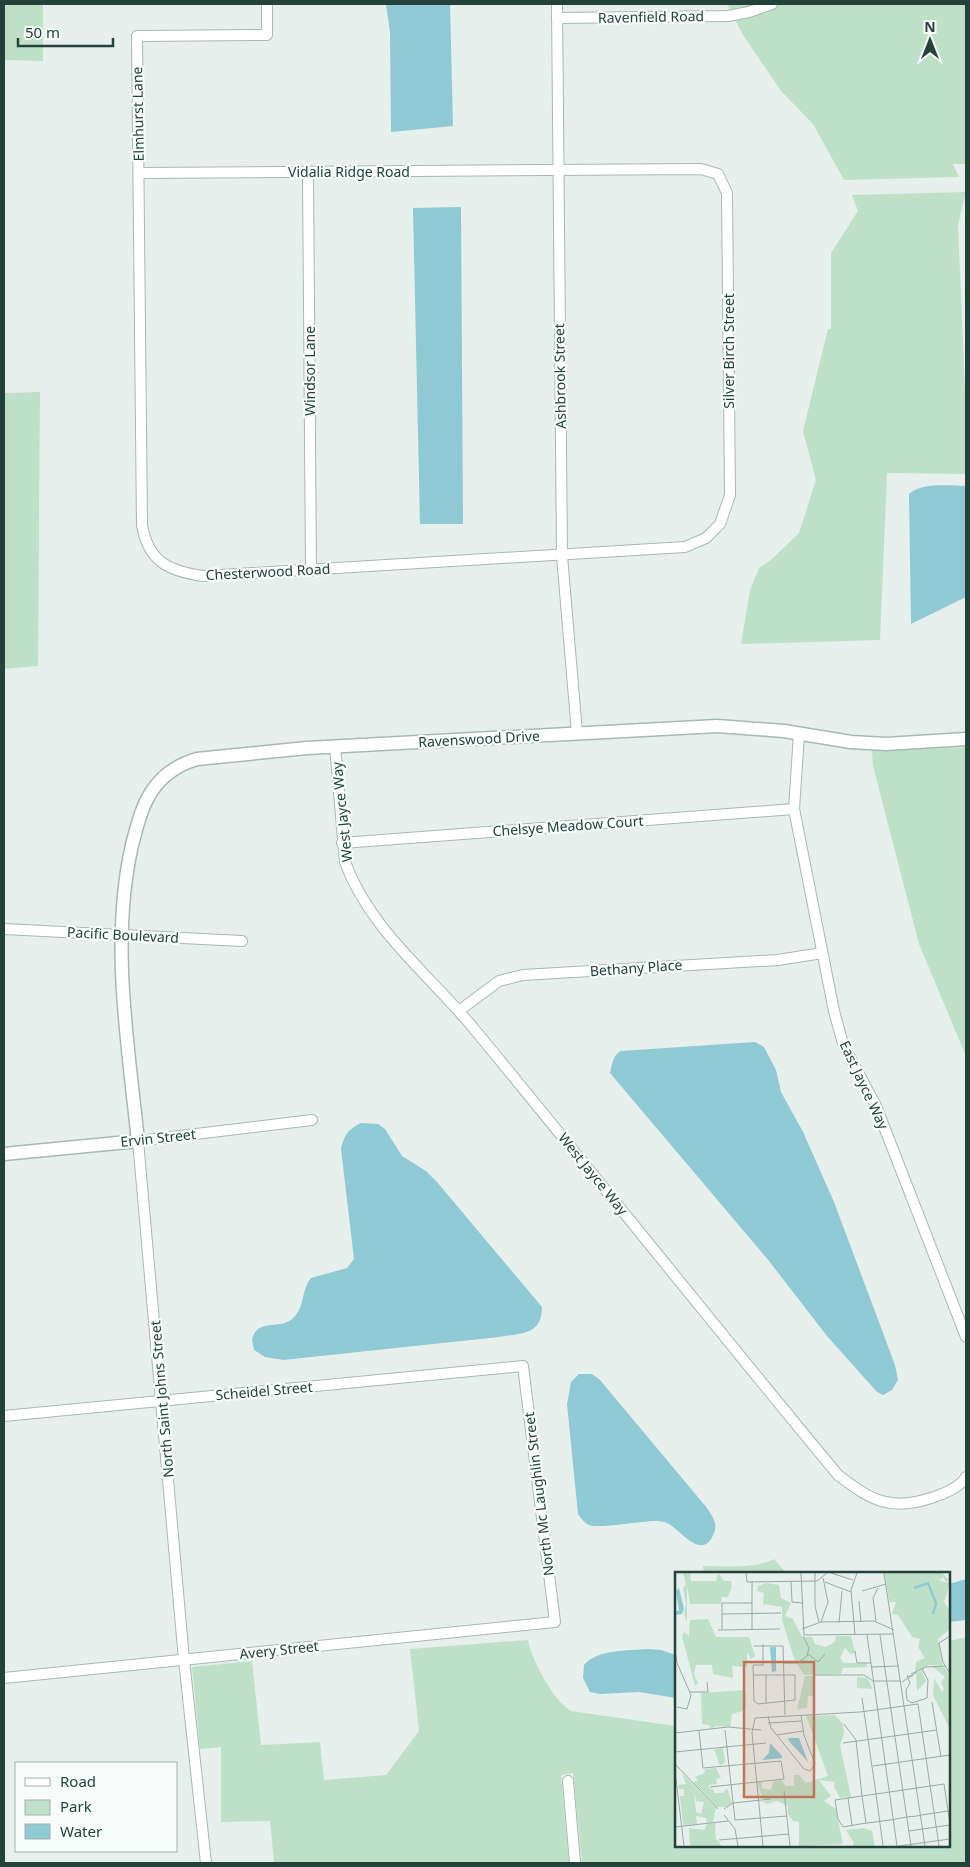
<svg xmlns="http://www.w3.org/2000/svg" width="970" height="1867" viewBox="0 0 970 1867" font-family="'Noto Sans',sans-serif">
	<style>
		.green { fill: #bfe0c8 }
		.water { fill: #8ec9d4 }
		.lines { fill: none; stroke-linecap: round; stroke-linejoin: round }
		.minor-casing { stroke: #a8b8b2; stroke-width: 12 }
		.tertiary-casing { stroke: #a8b8b2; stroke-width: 15 }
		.minor { stroke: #fff; stroke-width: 10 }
		.tertiary { stroke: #fff; stroke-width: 12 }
		.labels { text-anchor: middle; stroke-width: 4.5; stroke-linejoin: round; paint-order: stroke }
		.street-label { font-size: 14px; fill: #24423a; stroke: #f7fbf9 }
		.inset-river { fill: none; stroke: #8ec9d4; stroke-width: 2.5 }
		.inset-road { fill: none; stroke: #98aaa4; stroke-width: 1 }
		.view { fill: #c07456; fill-opacity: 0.15; stroke: #c07456; stroke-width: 2.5 }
		.inset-edge { fill: none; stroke: #24423a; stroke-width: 2.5 }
	</style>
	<rect width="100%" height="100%" fill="#e6efeb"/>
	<g class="green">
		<path d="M 4,4 L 43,4 L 43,61 L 4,60 Z"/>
		<path d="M 727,4 L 966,4 L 966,164 L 953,164 L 959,177 L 844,180 L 813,124 L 781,91 L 743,35 Z"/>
		<path d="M 966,192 L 958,225 L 966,414 L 966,474 L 887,473 L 880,640 L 741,644 L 750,590 L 759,568 L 772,559 L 799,533 L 816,480 L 803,431 L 828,329 L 831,329 L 831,253 L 858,211 L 852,195 Z"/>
		<path d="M 40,392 L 38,666 L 4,669 L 4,393 Z"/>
		<path d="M 966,747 L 966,1056 L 919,944 L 873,766 L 872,751 Z"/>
		<path d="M 774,1559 L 786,1573 L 704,1573 L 703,1566 C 724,1566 756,1569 774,1559 Z"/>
		<path d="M 966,1637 L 966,1863 L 582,1863 L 573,1773 L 561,1775 L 569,1863 L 274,1863 L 270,1821 L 221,1822 L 221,1747 L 200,1749 L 192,1667 L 252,1661 L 261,1745 L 320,1742 L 324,1780 L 386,1775 L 419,1731 L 410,1649 L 528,1640 C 532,1661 553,1700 571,1711 L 676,1726 L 676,1846 L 949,1846 L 949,1641 Z"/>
	</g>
	<g class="water">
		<path d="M 386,4 L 450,4 L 453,126 L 391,132 L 390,32 Z"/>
		<path d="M 461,207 L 463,524 L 420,524 L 413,208 Z"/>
		<path d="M 966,486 L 966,597 L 911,624 L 909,494 C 923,482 949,486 966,486 Z"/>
		<path d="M 755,1042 L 764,1047 L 776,1070 L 781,1092 L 803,1132 L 834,1202 L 895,1365 L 898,1380 L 892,1390 L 883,1395 L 877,1392 L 827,1336 L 769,1261 L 610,1073 C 612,1064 613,1055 621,1051 Z"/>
		<path d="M 361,1123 L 378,1124 L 385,1129 L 402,1156 L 426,1171 L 437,1182 L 542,1307 C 542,1335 522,1333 499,1337 L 283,1360 L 265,1357 L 254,1350 L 252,1340 C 256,1319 278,1329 291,1320 C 306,1308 300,1292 311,1278 L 347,1268 L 354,1259 L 341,1149 C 344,1135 348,1129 361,1123 Z"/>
		<path d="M 579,1374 L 592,1374 L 600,1380 L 707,1508 C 712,1516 718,1523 714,1533 C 703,1562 681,1531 669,1524 C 664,1521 659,1521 654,1521 C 641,1521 597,1529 589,1525 C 584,1523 581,1518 578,1514 L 567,1404 L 571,1382 Z"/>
		<path d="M 966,1579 L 966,1620 L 949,1622 L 949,1584 Z"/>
		<path d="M 648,1649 L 661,1650 L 676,1655 L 676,1698 L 639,1692 L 600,1694 L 590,1692 L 583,1678 L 584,1665 C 598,1649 627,1651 648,1649 Z"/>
	</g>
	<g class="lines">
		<g class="minor-casing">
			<g id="minor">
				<path d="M 557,4 L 562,556 L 577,733"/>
				<path d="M 557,18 L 728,16 L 749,12 L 772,4"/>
				<path d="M 308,172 L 311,571"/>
				<path d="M 139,173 L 701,169 L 718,174 L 727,193 L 730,495 L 720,524 L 706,538 L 685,547 L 203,576 C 168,571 148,561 142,525 L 137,36 L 267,35 L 267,4"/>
				<path d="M 799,734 L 794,809 L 834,1011 L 843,1044 L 876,1106 L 966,1337"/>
				<path d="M 335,746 L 345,862 C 369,929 431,976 475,1030 C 597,1178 716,1328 838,1475 C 872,1501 891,1512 934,1497 C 944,1494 960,1487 966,1477"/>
				<path d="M 342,843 L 794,809"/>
				<path d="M 4,929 L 242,941"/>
				<path d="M 460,1010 L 499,981 L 523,975 L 778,960 L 822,953"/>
				<path d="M 4,1416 L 523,1366 L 555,1622 L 4,1678"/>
				<path d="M 568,1781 L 575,1863"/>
				<path d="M 206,1863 L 184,1660 L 138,1141 L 312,1120"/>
			</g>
		</g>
		<g class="tertiary-casing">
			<path id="tertiary" d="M 4,1154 L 138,1141 C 128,1043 110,942 132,845 C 137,826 142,804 154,788 C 165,773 180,764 197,759 L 307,748 L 717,726 L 784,731 L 851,742 L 886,744 L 966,739"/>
		</g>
		<use href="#minor" class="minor"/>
		<use href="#tertiary" class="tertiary"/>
	</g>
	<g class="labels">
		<g class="street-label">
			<text transform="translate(651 17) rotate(-1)" y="5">Ravenfield Road</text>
			<text transform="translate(138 114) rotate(-91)" y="5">Elmhurst Lane</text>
			<text x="349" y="177">Vidalia Ridge Road</text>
			<text transform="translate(729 351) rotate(-90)" y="5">Silver Birch Street</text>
			<text transform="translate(310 371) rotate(-90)" y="5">Windsor Lane</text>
			<text transform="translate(560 376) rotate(-91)" y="5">Ashbrook Street</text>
			<text transform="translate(268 572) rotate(-3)" y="5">Chesterwood Road</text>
			<text transform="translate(479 739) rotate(-3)" y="5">Ravenswood Drive</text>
			<text transform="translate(342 812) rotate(-96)" y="5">West Jayce Way</text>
			<text transform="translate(568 826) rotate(-4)" y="5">Chelsye Meadow Court</text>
			<text transform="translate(123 935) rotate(3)" y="5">Pacific Boulevard</text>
			<text transform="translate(636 968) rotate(-4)" y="5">Bethany Place</text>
			<text transform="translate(864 1085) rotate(65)" y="5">East Jayce Way</text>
			<text transform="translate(158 1138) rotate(-6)" y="5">Ervin Street</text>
			<text transform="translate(593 1174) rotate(51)" y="5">West Jayce Way</text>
			<text transform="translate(264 1391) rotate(-5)" y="5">Scheidel Street</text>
			<text transform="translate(162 1399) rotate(-95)" y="5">North Saint Johns Street</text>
			<text transform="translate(539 1494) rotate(-97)" y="5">North Mc Laughlin Street</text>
			<text transform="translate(279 1650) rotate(-6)" y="5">Avery Street</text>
		</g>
	</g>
	<g transform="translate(675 1572)">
		<rect width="275" height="275" fill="#e6efeb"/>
		<path d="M 8,1 L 15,1 L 16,9 L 41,9 L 43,1 L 49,9 L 56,9 L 57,15 L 53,25 L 47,25 L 46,32 L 15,32 L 12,14 L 12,51 L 9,42 L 11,31 L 8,15 L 11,13 ZM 210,1 L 267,1 L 274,8 L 271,10 L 268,5 L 265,8 L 259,3 L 265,9 L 275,11 L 269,30 L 275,39 L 275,57 L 263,67 L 268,94 L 255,93 L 240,100 L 241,90 L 250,86 L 243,75 L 245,67 L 237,65 L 223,43 L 217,42 L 221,30 L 214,30 ZM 91,11 L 104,13 L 106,26 L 116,31 L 110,44 L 118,47 L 127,65 L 137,65 L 140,72 L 150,75 L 160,70 L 161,64 L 176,64 L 180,81 L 176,82 L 170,76 L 165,86 L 169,91 L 191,91 L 192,95 L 168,96 L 166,102 L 129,103 L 120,89 L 107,48 L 107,35 L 88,32 L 89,21 L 82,19 L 83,14 ZM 33,47 L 41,65 L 74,65 L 80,84 L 76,87 L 72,80 L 72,95 L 57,94 L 58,106 L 38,102 L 37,93 L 21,93 L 19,102 L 23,111 L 20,114 L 7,64 L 9,60 L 14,64 L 15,48 ZM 258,95 L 269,95 L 275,104 L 275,157 L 258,123 L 259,106 L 267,120 L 269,117 L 266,110 L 270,105 ZM 246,98 L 251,109 L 242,119 L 241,102 ZM 130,104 L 138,104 L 138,124 L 133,124 L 132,136 L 122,137 ZM 182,105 L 192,106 L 198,117 L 182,116 ZM 71,118 L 71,138 L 57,142 L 55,155 L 41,154 L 36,157 L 34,153 L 27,152 L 26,121 ZM 160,143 L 168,152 L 169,162 L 165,173 L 176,225 L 165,226 L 159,215 L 160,210 L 144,208 L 156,224 L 149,229 L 161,237 L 168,272 L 124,274 L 124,250 L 118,249 L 113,242 L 113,234 L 102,229 L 92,232 L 87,229 L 98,227 L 88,227 L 82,210 L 87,210 L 87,216 L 96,218 L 98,209 L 107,208 L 110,214 L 119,214 L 119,203 L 124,203 L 131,211 L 153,204 L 131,144 ZM 48,176 L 50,190 L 45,194 L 39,177 ZM 41,196 L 46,206 L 41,207 L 42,212 L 34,213 L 34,216 L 38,217 L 39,221 L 48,221 L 52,216 L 57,231 L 51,235 L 42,235 L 18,210 L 23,209 L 20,205 L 29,201 L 30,197 ZM 7,201 L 41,236 L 38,250 L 32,251 L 31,246 L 21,244 L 22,252 L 8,253 L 5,224 L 9,224 L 9,217 L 4,217 L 3,213 L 11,212 ZM 19,218 L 21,229 L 29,230 L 26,242 L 21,240 ZM 40,251 L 41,267 L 47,274 L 15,274 L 14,256 L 29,258 L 32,252 ZM 189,256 L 197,259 L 200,274 L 177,274 L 179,271 L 171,258 Z" fill="#bfe0c8" fill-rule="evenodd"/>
		<path d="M 4,16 L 9,37 L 7,42 L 1,43 L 0,53 L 0,40 L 4,38 L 1,19 ZM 95,75 L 101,75 L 101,99 L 97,100 ZM 113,166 L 124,166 L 133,190 L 114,169 ZM 95,171 L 107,184 L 107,186 L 87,188 L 94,181 Z" fill="#8ec9d4"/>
		<path class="inset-river" d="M 239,16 L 253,11 L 261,31 L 258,42"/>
		<path class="inset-road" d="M 71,1 L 72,10 L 142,9 L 152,1M 126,1 L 129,63 L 219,62M 140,1 L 140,34 L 144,50M 156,1 L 178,8M 209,1 L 250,274M 77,9 L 77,57M 116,9 L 117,30 L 127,31M 150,10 L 176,20M 187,19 L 211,12M 184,29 L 186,50M 47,42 L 106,41M 201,49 L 198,26 L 203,16M 146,50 L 153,30 L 148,6M 164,51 L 167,19M 47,57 L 47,31 L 77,31M 127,57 L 146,50 L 199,49 L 219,58M 43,58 L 105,57M 180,63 L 176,18 L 182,1M 192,63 L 222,274M 205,63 L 236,274M 275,64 L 264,71 L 268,90 L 275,102M 79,74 L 108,74 L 110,143M 0,78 L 2,91 L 16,123 L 12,137 L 2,135M 180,79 L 182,91 L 196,91M 133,82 L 143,90 L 150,82M 109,91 L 123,91 L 132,84 L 134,76 L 128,64M 196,95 L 224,94M 236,102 L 251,95 L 270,94M 79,103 L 120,103 L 120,128 L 83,132 L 79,129 L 78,93 L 88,93 L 88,72M 91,103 L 91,131M 138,103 L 189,103 L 198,109M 238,104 L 232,104 L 235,111 L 231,118 L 232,128 L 237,131 L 252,126 L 253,108 L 247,97M 198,109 L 226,109M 227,110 L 242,100M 15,120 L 33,120 L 32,110M 187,126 L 201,222M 257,130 L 266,185M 93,144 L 96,156 L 129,197 L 135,199 L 140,192 L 129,163 L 126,143M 93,151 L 126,149M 169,152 L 181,168 L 187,224M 50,158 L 60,248 L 112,244M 24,159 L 28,196 L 106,189 L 109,207 L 35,215M 0,161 L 53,155 L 86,158M 102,163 L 128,159M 168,171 L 262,158M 0,180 L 91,171M 0,192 L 43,237M 198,194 L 275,183M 0,199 L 9,274M 109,219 L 115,274M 201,222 L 208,274M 187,224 L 191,251M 173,226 L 177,253M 49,237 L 58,231 L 96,227M 275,239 L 273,239 L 260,241 L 246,243 L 242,244 L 232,245 L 215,248 L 185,252 L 168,255 L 163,247 L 160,228 L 269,212 L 273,239 L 275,251M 49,243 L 60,257 L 63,274M 0,255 L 53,249M 234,259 L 275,253M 44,268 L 114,262M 88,274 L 77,161 L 80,146 L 185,140 L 243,132 L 264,274M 224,274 L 275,267"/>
		<path class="view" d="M 69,90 L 139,90 L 139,225 L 69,225 Z"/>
		<rect width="275" height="275" class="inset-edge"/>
	</g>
	<rect width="970" height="1867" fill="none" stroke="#24423a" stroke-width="10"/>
	<rect x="15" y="1762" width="162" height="90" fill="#f7fbf9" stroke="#a3b1ad"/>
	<rect x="25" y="1778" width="25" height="8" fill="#ffffff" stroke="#a3b1ad"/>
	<text x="60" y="1787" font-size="15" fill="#24423a">Road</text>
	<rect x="25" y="1800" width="25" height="15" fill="#bfe0c8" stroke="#a3b1ad"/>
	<text x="60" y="1812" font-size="15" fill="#24423a">Park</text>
	<rect x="25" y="1824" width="25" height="15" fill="#8ec9d4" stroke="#a3b1ad"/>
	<text x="60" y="1837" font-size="15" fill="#24423a">Water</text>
	<g transform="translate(930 40)" stroke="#f7fbf9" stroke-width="4" paint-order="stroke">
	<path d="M0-4L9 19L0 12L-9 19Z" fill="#24423a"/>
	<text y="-8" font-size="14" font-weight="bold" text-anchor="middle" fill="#24423a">N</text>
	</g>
	<path d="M18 38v8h95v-8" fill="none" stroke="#24423a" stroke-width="2.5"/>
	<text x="25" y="38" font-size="15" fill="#24423a" stroke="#f7fbf9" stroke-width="4" paint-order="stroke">50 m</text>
</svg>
